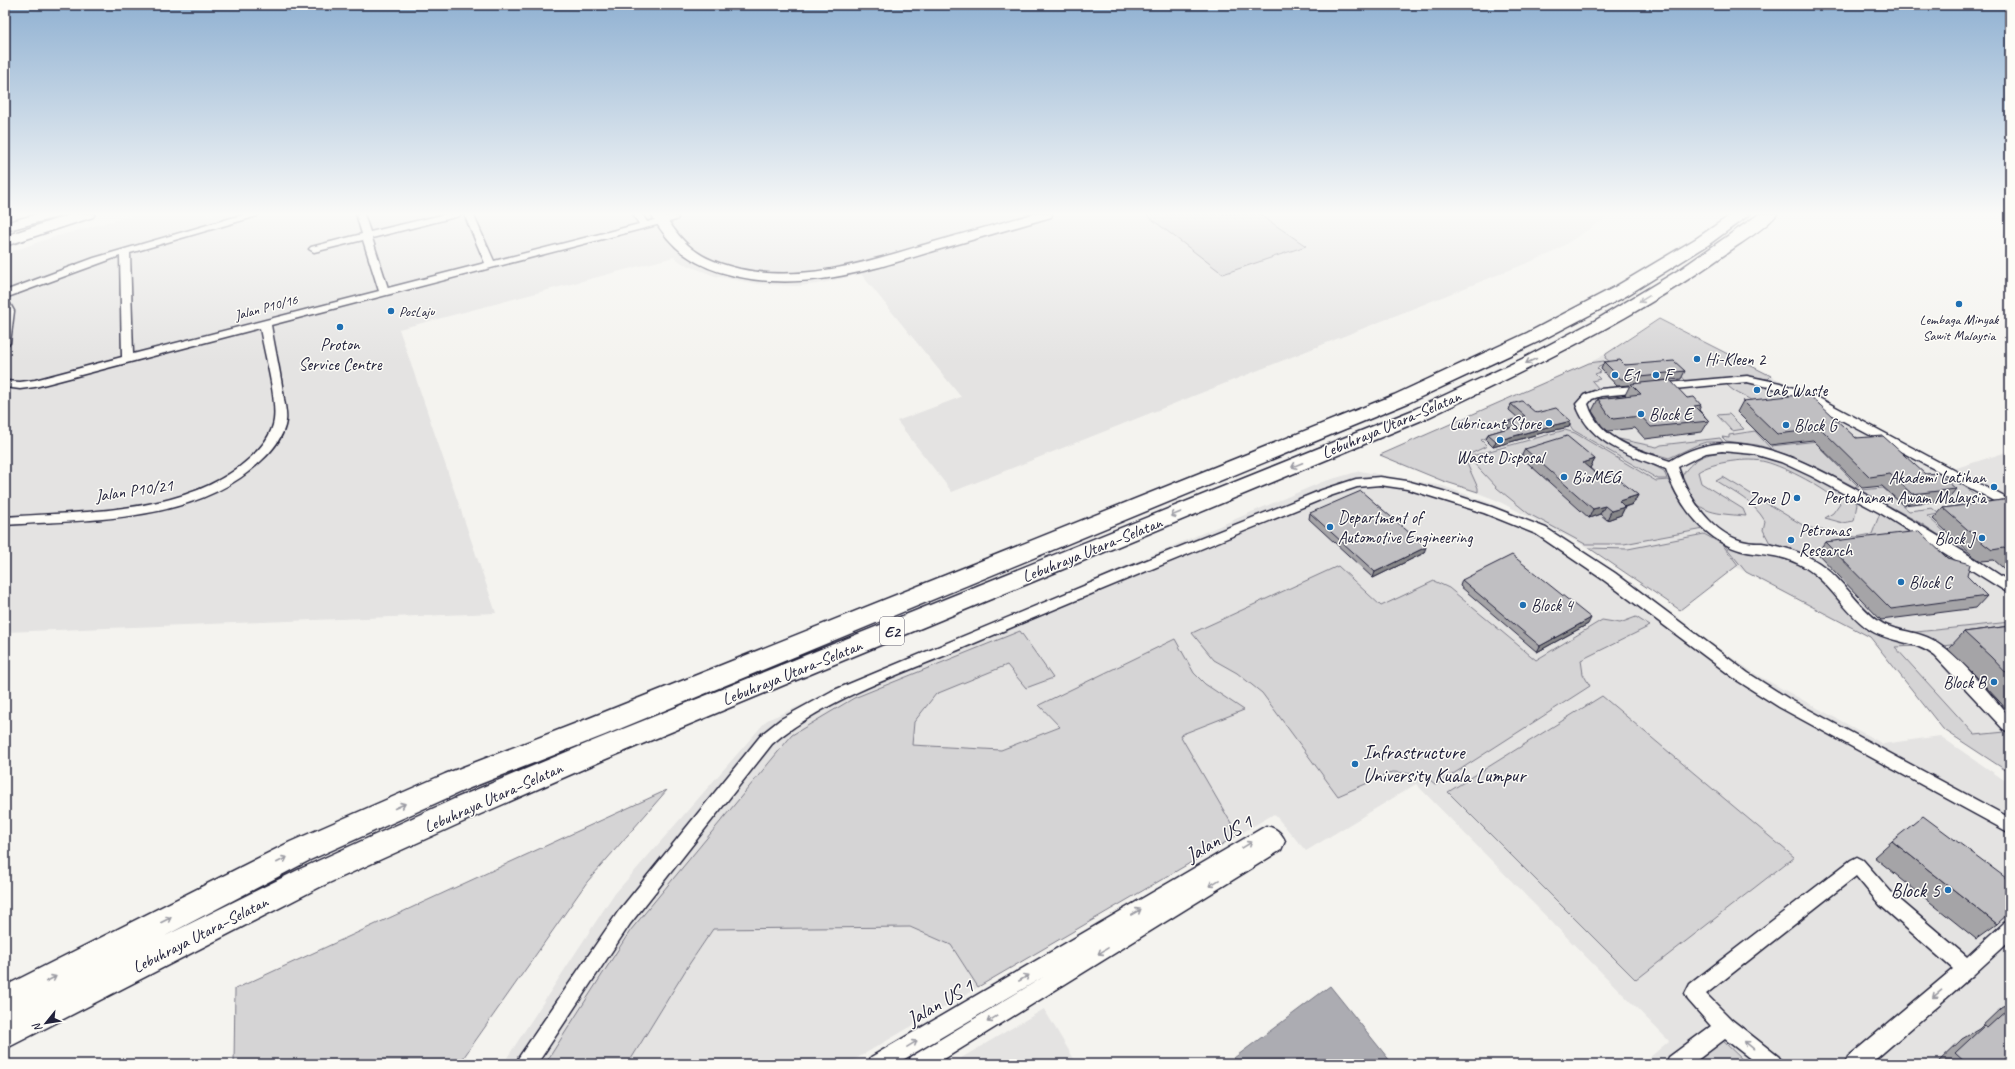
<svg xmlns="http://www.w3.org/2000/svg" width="2015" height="1069" viewBox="0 0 2015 1069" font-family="Caveat,sans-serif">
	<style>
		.built { fill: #e4e3e2 }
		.green { fill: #d5d4d5; stroke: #7c7b88 }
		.water { fill: #acacb2; stroke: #757582 }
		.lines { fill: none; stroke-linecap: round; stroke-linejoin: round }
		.street-casing { stroke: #22223b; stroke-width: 3 }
		.secondary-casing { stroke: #22223b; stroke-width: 3 }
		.primary-casing { stroke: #22223b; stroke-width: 3 }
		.highway-casing { stroke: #22223b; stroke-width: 3 }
		.street { fill: #fdfcf7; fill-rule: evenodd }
		.secondary { fill: #fdfcf7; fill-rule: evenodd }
		.primary { fill: #fdfcf7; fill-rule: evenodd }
		.highway { fill: #fdfcf7; fill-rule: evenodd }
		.wall { fill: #a5a4a7; stroke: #22223b }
		.shaded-wall { fill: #868688; stroke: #22223b }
		.building { fill: #c0bfc2; stroke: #22223b }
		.oneway { stroke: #9a9aa2 }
		.poi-dot { fill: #1f6fb2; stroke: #fdfcf7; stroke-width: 1.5 }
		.labels { text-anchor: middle; stroke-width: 3; stroke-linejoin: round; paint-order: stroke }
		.far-street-label { font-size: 14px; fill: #22223b; stroke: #fdfcf7 }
		.far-poi-label { font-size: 14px; fill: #22223b; stroke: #fdfcf7; text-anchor: start }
		.shield { fill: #fdfcf7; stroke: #646373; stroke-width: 1 }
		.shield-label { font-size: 16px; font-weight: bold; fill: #22223b }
		.poi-label { font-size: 17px; fill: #22223b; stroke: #fdfcf7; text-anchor: start }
		.street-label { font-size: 17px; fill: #22223b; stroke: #fdfcf7 }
		.near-poi-label { font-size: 20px; fill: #22223b; stroke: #fdfcf7; text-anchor: start }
		.near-street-label { font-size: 20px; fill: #22223b; stroke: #fdfcf7 }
	</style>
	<rect width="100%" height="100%" fill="#f4f3ef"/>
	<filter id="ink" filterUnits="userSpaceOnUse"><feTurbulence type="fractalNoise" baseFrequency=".025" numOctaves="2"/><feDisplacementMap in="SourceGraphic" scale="8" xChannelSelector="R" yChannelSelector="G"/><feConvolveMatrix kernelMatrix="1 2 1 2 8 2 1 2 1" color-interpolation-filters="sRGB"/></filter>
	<g filter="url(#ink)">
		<g class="built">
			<path d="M 137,214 L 1613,214 L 1550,254 L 952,492 L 897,421 L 961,397 L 861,274 L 818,284 L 796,286 L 757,284 L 715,276 L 682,263 L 674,257 L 399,329 L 496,613 L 5,632 L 5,254 L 47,239 Z"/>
			<path d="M 1659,319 L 1781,381 L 1947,471 L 2010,451 L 2010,769 L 1988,755 L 1943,729 L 1870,637 L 1732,565 L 1589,548 L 1496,500 L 1380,455 L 1589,363 L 1606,354 Z"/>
			<path d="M 1360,471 L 1443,486 L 1490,503 L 1538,525 L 1757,675 L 1883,744 L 1940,736 L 2010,784 L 2010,1064 L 1642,1064 L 1669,1041 L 1416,784 L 1306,851 L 1274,814 L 847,1064 L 503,1064 L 612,897 L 767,720 L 1322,482 Z"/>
			<path d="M 1044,1009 L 1077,1064 L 951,1064 Z"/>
		</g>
		<g class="green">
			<path d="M 1145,214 L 1259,214 L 1306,246 L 1223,274 Z"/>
			<path d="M 1659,319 L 1771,376 L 1768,379 L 1745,376 L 1686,381 L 1671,365 C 1649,367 1624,374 1605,358 L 1606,354 Z"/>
			<path d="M 1604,361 L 1605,364 L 1597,368 L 1601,372 L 1595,374 L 1600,379 L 1592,381 L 1599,389 L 1581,397 L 1576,407 C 1594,446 1630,452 1664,471 L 1667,479 L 1658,479 L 1573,430 L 1568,422 L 1535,415 L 1500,426 L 1502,431 L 1481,440 L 1487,446 L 1464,457 L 1478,488 L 1478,492 L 1443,481 L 1380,455 L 1589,363 Z"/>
			<path d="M 1752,382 L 1760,383 L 1791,394 L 1793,397 L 1756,404 C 1746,395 1738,396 1727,385 Z"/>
			<path d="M 1729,414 L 1744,429 L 1732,431 L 1717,415 Z"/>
			<path d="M 1565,430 L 1575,433 L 1656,481 L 1668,480 L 1678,498 L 1704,529 L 1624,544 L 1585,544 L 1529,514 L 1497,488 L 1468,457 Z"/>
			<path d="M 1755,431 L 1771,449 L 1757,445 L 1726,441 L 1722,437 L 1729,438 L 1729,435 Z"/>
			<path d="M 1857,437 L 1864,444 L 1821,449 L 1859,487 L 1855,487 L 1816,467 L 1774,450 L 1771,446 Z"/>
			<path d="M 1720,438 L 1723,442 L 1706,442 L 1697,445 L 1669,458 L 1621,444 L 1619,439 L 1657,447 L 1661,445 Z"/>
			<path d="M 1732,451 C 1744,453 1759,454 1771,458 C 1787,464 1850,491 1857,504 L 1854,521 L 1843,523 L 1825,518 L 1833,513 L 1840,503 C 1827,489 1785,467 1766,462 C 1749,457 1712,462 1698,472 L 1701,483 L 1743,509 L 1746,516 C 1711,513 1693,514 1682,476 C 1695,455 1709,453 1732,451 Z"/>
			<path d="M 1723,477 L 1806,527 L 1856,537 L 1872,534 L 1880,513 L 1925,539 L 1948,558 L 1940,562 L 1907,539 L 1815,548 L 1810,560 L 1771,545 L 1763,530 L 1765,521 C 1753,501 1735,493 1716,481 Z"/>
			<path d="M 1942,478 C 1958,478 1970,491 1982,501 L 1955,504 L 1929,480 Z"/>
			<path d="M 1883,488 L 1909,511 L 1932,508 L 1939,514 L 1927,516 L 1971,556 L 1922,524 L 1860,490 Z"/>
			<path d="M 1704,534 L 1722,544 L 1738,565 L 1680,610 L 1589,548 L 1628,549 Z"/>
			<path d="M 1722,542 L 1775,554 L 1802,565 L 1816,574 L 1856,617 L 1916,646 L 1895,647 L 1975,735 L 2005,732 L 2010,738 L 2010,773 L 1943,729 L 1870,637 L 1746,572 Z"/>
			<path d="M 1338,566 L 1381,606 L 1434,581 L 1449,588 L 1536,660 L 1602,620 L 1620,623 L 1636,617 L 1650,626 L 1581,660 L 1583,674 L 1590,686 L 1436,785 L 1424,775 L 1393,772 L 1338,796 L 1262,693 L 1237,673 L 1214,660 L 1192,633 Z"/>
			<path d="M 2010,622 L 2010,637 L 1943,646 L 2010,715 L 2010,720 L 1990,699 L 1907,633 Z"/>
			<path d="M 1020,631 L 1053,678 L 1026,688 L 1007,665 L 936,694 L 914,722 L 912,745 L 1001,750 L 1060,727 L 1039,705 L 1175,639 L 1194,673 L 1205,684 L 1244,710 L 1180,735 L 1238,835 L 978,987 L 951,945 L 910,927 L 713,929 L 690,963 L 628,1064 L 545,1064 L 630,931 L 792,735 L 854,698 Z"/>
			<path d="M 1602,696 L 1794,857 L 1636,980 L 1448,792 Z"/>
			<path d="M 667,790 L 587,882 L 459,1064 L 234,1064 L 235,989 Z"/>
			<path d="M 1720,1038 L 1747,1064 L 1686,1064 Z"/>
		</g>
		<path class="water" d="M 1330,986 L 1391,1062 L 1387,1064 L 1239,1064 L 1234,1058 Z"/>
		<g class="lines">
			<g class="street-casing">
				<g id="street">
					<path d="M 245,214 L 259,214 L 257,216 L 130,253 L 133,354 L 379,291 L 363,240 L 314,252 L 309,249 L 311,247 L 362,234 L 356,214 L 364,214 L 370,232 L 446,214 L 461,214 L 459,216 L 372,238 L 388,288 L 485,263 L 464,214 L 473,214 L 494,261 L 639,224 L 633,214 L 642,214 L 647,222 L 673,215 L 678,218 L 676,220 L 271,325 C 275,350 281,374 284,399 C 285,406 287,414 286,421 C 284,436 272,451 261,461 C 195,524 90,519 5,525 L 5,517 C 84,511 188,515 250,458 C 261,448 272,435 274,420 C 277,397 264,352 260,328 L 35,387 L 20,389 L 5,387 L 5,381 L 20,382 L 35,380 L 122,357 L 120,256 L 5,298 L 5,291 L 94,258 Z"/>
					<path d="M 5,301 L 9,302 L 14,311 L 10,343 L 5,346 Z"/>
					<path d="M 1747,376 L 1780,383 L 1817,397 L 2010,500 L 2010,509 L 1809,403 L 1773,388 L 1747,382 L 1601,396 L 1592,399 L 1588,404 C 1599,440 1638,450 1670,461 C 1691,448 1714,441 1739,444 C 1781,448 1820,470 1857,490 C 1910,518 1961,549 2010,582 L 2010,594 L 1882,514 L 1811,476 L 1781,462 L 1754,454 L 1722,451 L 1706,453 L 1678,467 C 1688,498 1713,536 1747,542 C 1751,543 1757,543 1762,543 C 1781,546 1802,552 1819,563 C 1842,578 1855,603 1877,620 C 1893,632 1915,630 1933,640 C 1957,652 1991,696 2010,717 L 2010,733 L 2005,731 L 1935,656 C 1915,640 1890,643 1870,630 C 1843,612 1829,579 1799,564 C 1782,555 1765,555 1747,552 C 1707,544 1678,505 1666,469 C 1630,455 1589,444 1576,404 L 1584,395 L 1600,389 Z"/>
					<path d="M 1380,477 L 1407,481 L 1443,491 L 1492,507 L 1546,528 L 1615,573 L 1748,673 L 1789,699 L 2010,818 L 2010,833 L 1779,707 L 1738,681 L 1605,581 L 1536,534 L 1484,513 L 1407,489 L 1380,485 L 1357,487 L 1330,496 C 1210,545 1089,594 970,645 C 905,673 826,698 772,744 L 630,924 L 537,1064 L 516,1064 L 519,1057 L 618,912 L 762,734 L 781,719 L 832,691 L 1122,570 L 1322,490 L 1356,479 Z"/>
					<path d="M 1266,826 C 1276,828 1281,832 1285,841 L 1281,850 L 936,1064 L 908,1064 L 911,1057 L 1045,976 L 896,1064 L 868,1064 L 871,1057 Z"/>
					<path d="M 1857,857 L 1863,860 L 1892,893 L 1967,957 L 2004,923 L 2010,921 L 2010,941 L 1973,975 L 1870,1064 L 1845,1064 L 1848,1057 L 1953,969 L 1880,905 L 1856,876 L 1706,994 L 1732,1020 L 1779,1057 L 1782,1064 L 1757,1064 L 1725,1039 L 1692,1064 L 1666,1064 L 1669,1057 L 1711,1026 L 1688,1000 L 1685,994 L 1690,984 L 1851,860 Z"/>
				</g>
			</g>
			<g class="secondary-casing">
				<path id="secondary" d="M 651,214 L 663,214 C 673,228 683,243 697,252 C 710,261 725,265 740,269 C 804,283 866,262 927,244 C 962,234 998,224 1033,214 L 1052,214 L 1051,217 C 1013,228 975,239 937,250 C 871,270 805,292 735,276 C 695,267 671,250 651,214 Z"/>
			</g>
			<g class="primary-casing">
				<path id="primary" d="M 37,214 L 59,214 L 57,217 L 5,231 L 5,223 Z"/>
			</g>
			<g class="highway-casing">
				<g id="highway">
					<path d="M 72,214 L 95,214 L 93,217 L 5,246 L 5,236 Z"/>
					<path d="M 1732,214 L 1750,214 L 1708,245 L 1626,296 L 1540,341 L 1408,403 L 605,735 L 465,790 L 310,860 L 165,936 L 300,869 L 454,799 L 588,743 L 1413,410 L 1522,359 L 1596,320 L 1682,268 L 1759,214 L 1777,214 C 1768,227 1740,243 1727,253 C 1633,320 1530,368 1427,418 L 606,759 L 474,817 L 320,887 L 5,1049 L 5,986 L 290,842 L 445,774 L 587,719 L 1394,395 L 1527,333 L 1613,288 L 1697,238 Z"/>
				</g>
			</g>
			<use href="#street" class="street"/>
			<use href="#secondary" class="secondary"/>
			<use href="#primary" class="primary"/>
			<use href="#highway" class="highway"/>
		</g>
		<g class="wall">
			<path d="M 1604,362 L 1625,365 L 1685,371 L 1681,379 L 1656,381 L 1687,398 L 1701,405 L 1699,410 L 1709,421 L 1702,432 L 1645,439 L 1635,428 L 1608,431 L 1602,426 L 1592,411 L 1598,399 L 1626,396 L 1625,395 L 1630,385 L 1617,386 L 1601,369 Z"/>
			<path d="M 1743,401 L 1856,438 L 1925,474 L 1956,489 L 1947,500 L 1903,505 L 1882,486 L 1862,488 L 1813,440 L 1770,445 L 1737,412 Z"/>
			<path d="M 1511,404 L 1536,413 L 1571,421 L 1569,427 L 1545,432 L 1493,447 L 1486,440 L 1488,434 L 1508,428 L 1507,427 L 1509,421 L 1518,418 L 1509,410 Z"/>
			<path d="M 1525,449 L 1595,459 L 1590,468 L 1600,477 L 1638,495 L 1633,504 L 1625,507 L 1621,515 L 1607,520 L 1600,514 L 1589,518 L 1521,457 Z"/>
			<path d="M 2010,499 L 2010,574 L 1994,560 L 1981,561 L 1973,556 L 1933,519 L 1943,508 Z"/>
			<path d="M 1310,513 L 1424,553 L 1373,578 L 1309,519 Z"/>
			<path d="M 1825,542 L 1947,558 L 1967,576 L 1987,596 L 1976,608 L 1881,620 L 1817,553 Z"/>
			<path d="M 1462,580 L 1588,624 L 1537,652 L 1460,586 Z"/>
			<path d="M 2010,626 L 2010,713 L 1974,674 L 1948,649 L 1964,632 Z"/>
			<path d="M 1892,841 L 1997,924 L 1976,939 L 1874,857 Z"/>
			<path d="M 2010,1003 L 2010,1064 L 1936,1064 L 1962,1039 L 1979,1029 L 2001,1008 Z"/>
		</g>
		<g class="shaded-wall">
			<path d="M 1571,421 L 1569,427 L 1545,432 L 1493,447 L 1496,441 L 1547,427 Z"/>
			<path d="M 1595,459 L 1590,468 L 1579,472 L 1583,463 Z"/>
			<path d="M 1638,495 L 1633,504 L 1614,510 L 1619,501 Z"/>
			<path d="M 1605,506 L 1600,514 L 1589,518 L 1593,509 Z"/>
			<path d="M 1625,507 L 1621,515 L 1607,520 L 1611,511 Z"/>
			<path d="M 1426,547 L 1424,553 L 1373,578 L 1375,572 Z"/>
			<path d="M 1591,618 L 1588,624 L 1537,652 L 1540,646 Z"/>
		</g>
		<g class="building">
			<path d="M 1620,360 L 1625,365 L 1674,361 L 1685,371 L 1658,374 L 1659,375 L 1621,379 L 1604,362 Z"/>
			<path d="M 1670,380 L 1687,398 L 1694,397 L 1701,405 L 1694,406 L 1709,421 L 1651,427 L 1641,416 L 1613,419 L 1608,414 L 1598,399 L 1641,394 L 1631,384 Z"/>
			<path d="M 1808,394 L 1856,438 L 1883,436 L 1925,474 L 1938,473 L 1956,489 L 1912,494 L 1890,474 L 1870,477 L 1821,429 L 1777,434 L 1743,401 Z"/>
			<path d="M 1522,401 L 1536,413 L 1556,408 L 1571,421 L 1547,427 L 1496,441 L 1488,434 L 1515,426 L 1509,421 L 1525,416 L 1511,404 Z"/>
			<path d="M 1567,436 L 1595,459 L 1583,463 L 1600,477 L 1612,474 L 1638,495 L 1619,501 L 1625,507 L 1611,511 L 1605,506 L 1593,509 L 1525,449 Z"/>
			<path d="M 1361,491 L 1426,547 L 1375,572 L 1310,513 Z"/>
			<path d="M 2010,499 L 2010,553 L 2004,548 L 1992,550 L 1984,544 L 1943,508 Z"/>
			<path d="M 1919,531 L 1947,558 L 1970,564 L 1967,576 L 1987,596 L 1891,609 L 1825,542 Z"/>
			<path d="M 1512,555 L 1591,618 L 1540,646 L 1462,580 Z"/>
			<path d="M 2010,626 L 2010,677 L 1991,657 L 1964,632 Z"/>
			<path d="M 1923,816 L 2010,881 L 2010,912 L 1997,924 L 1892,841 Z"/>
			<path d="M 2010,1007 L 2010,1064 L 1967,1064 L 1955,1053 L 1984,1026 L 1987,1028 Z"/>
		</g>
		<defs><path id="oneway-shaft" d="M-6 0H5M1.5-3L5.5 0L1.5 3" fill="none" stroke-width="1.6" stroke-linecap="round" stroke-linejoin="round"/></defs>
		<g class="oneway">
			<use href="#oneway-shaft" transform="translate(1644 299) rotate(148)"/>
			<use href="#oneway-shaft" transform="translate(1531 361) rotate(155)"/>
			<use href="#oneway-shaft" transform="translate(1297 465) rotate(158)"/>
			<use href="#oneway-shaft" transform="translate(1176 514) rotate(158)"/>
			<use href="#oneway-shaft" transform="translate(400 806) rotate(-24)"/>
			<use href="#oneway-shaft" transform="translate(1247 845) rotate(-32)"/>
			<use href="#oneway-shaft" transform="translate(282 860) rotate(-27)"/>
			<use href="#oneway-shaft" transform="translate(1214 883) rotate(149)"/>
			<use href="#oneway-shaft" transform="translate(1136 912) rotate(-30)"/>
			<use href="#oneway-shaft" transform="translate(166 920) rotate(-27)"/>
			<use href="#oneway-shaft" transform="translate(1103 951) rotate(148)"/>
			<use href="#oneway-shaft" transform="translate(1024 978) rotate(-30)"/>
			<use href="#oneway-shaft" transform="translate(51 979) rotate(-27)"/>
			<use href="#oneway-shaft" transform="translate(1937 994) rotate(140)"/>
			<use href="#oneway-shaft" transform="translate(992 1019) rotate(148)"/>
			<use href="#oneway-shaft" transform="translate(912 1044) rotate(-31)"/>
			<use href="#oneway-shaft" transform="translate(1749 1045) rotate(-141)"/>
		</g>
	</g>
	<linearGradient id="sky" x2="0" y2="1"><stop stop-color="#90b1d2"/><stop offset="0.59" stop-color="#fafaf8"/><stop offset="1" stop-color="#fafaf8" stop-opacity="0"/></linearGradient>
	<rect width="2015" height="363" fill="url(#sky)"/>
	<g class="poi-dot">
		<circle cx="1959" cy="304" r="4"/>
		<circle cx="391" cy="311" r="4"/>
		<circle cx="340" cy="327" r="4"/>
		<circle cx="1697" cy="359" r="4"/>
		<circle cx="1615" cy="375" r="4"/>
		<circle cx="1656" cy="375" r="4"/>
		<circle cx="1757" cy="390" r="4"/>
		<circle cx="1641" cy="414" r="4"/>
		<circle cx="1549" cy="423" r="4"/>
		<circle cx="1786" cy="425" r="4"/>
		<circle cx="1500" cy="440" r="4"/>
		<circle cx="1564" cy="477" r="4"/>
		<circle cx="1994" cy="487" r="4"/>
		<circle cx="1797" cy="498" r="4"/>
		<circle cx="1330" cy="527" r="4"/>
		<circle cx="1982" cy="538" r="4"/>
		<circle cx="1791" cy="540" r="4"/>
		<circle cx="1901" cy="582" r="4"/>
		<circle cx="1523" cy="605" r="4"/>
		<circle cx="1994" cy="682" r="4"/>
		<circle cx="1355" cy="764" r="4"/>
		<circle cx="1948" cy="890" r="4"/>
	</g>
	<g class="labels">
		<g class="far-street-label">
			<text transform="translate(266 307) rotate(-15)" y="5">Jalan P10/16</text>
		</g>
		<g class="far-poi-label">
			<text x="399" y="316">PosLaju</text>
			<text x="1959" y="324" text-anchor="middle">Lembaga Minyak<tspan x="1959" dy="16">Sawit Malaysia</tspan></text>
		</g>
		<rect class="shield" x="880" y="617" width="24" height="28" rx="3"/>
		<g class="shield-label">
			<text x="892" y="637">E2</text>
		</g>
		<g class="poi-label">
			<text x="340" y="350" text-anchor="middle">Proton<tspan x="340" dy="20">Service Centre</tspan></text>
			<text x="1705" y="365">Hi-Kleen 2</text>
			<text x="1623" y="381">E1</text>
			<text x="1664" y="381">F</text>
			<text x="1765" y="396">Lab Waste</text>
			<text x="1649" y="420">Block E</text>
			<text x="1541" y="429" text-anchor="end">Lubricant Store</text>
			<text x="1794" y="431">Block G</text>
			<text x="1500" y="463" text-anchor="middle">Waste Disposal</text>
			<text x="1572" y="483">BioMEG</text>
			<text x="1986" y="483" text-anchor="end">Akademi Latihan<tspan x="1986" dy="20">Pertahanan Awam Malaysia</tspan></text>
			<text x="1789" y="504" text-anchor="end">Zone D</text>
			<text x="1338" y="523">Department of<tspan x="1338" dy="20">Automotive Engineering</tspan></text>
			<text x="1799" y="536">Petronas<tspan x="1799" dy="20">Research</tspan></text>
			<text x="1974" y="544" text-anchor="end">Block J</text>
			<text x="1909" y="588">Block C</text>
			<text x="1531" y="611">Block 4</text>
			<text x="1986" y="688" text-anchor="end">Block B</text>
		</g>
		<g class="street-label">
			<text transform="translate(1391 424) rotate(-23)" y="6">Lebuhraya Utara–Selatan</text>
			<text transform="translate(134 490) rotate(-8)" y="6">Jalan P10/21</text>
			<text transform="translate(1092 549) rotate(-22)" y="6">Lebuhraya Utara–Selatan</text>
			<text transform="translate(792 672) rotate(-22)" y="6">Lebuhraya Utara–Selatan</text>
			<text transform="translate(493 797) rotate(-24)" y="6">Lebuhraya Utara–Selatan</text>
			<text transform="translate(200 934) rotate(-27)" y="6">Lebuhraya Utara–Selatan</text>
		</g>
		<g class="near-poi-label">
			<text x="1363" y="759">Infrastructure<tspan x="1363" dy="23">University Kuala Lumpur</tspan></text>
			<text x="1940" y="897" text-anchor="end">Block 5</text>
		</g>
		<g class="near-street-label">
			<text transform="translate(1219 838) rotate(-30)" y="7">Jalan US 1</text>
			<text transform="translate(940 1002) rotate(-30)" y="7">Jalan US 1</text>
		</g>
	</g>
	<rect width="2015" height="1069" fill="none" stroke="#fdfcf7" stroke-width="20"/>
	<rect x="10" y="10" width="1995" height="1049" fill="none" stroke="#22223b" stroke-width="1.5" filter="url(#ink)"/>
	<g transform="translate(46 1023) rotate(240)" stroke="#fdfcf7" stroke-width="3" paint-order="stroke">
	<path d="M0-3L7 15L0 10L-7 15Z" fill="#22223b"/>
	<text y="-6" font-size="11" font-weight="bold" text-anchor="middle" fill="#22223b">N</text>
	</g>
</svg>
